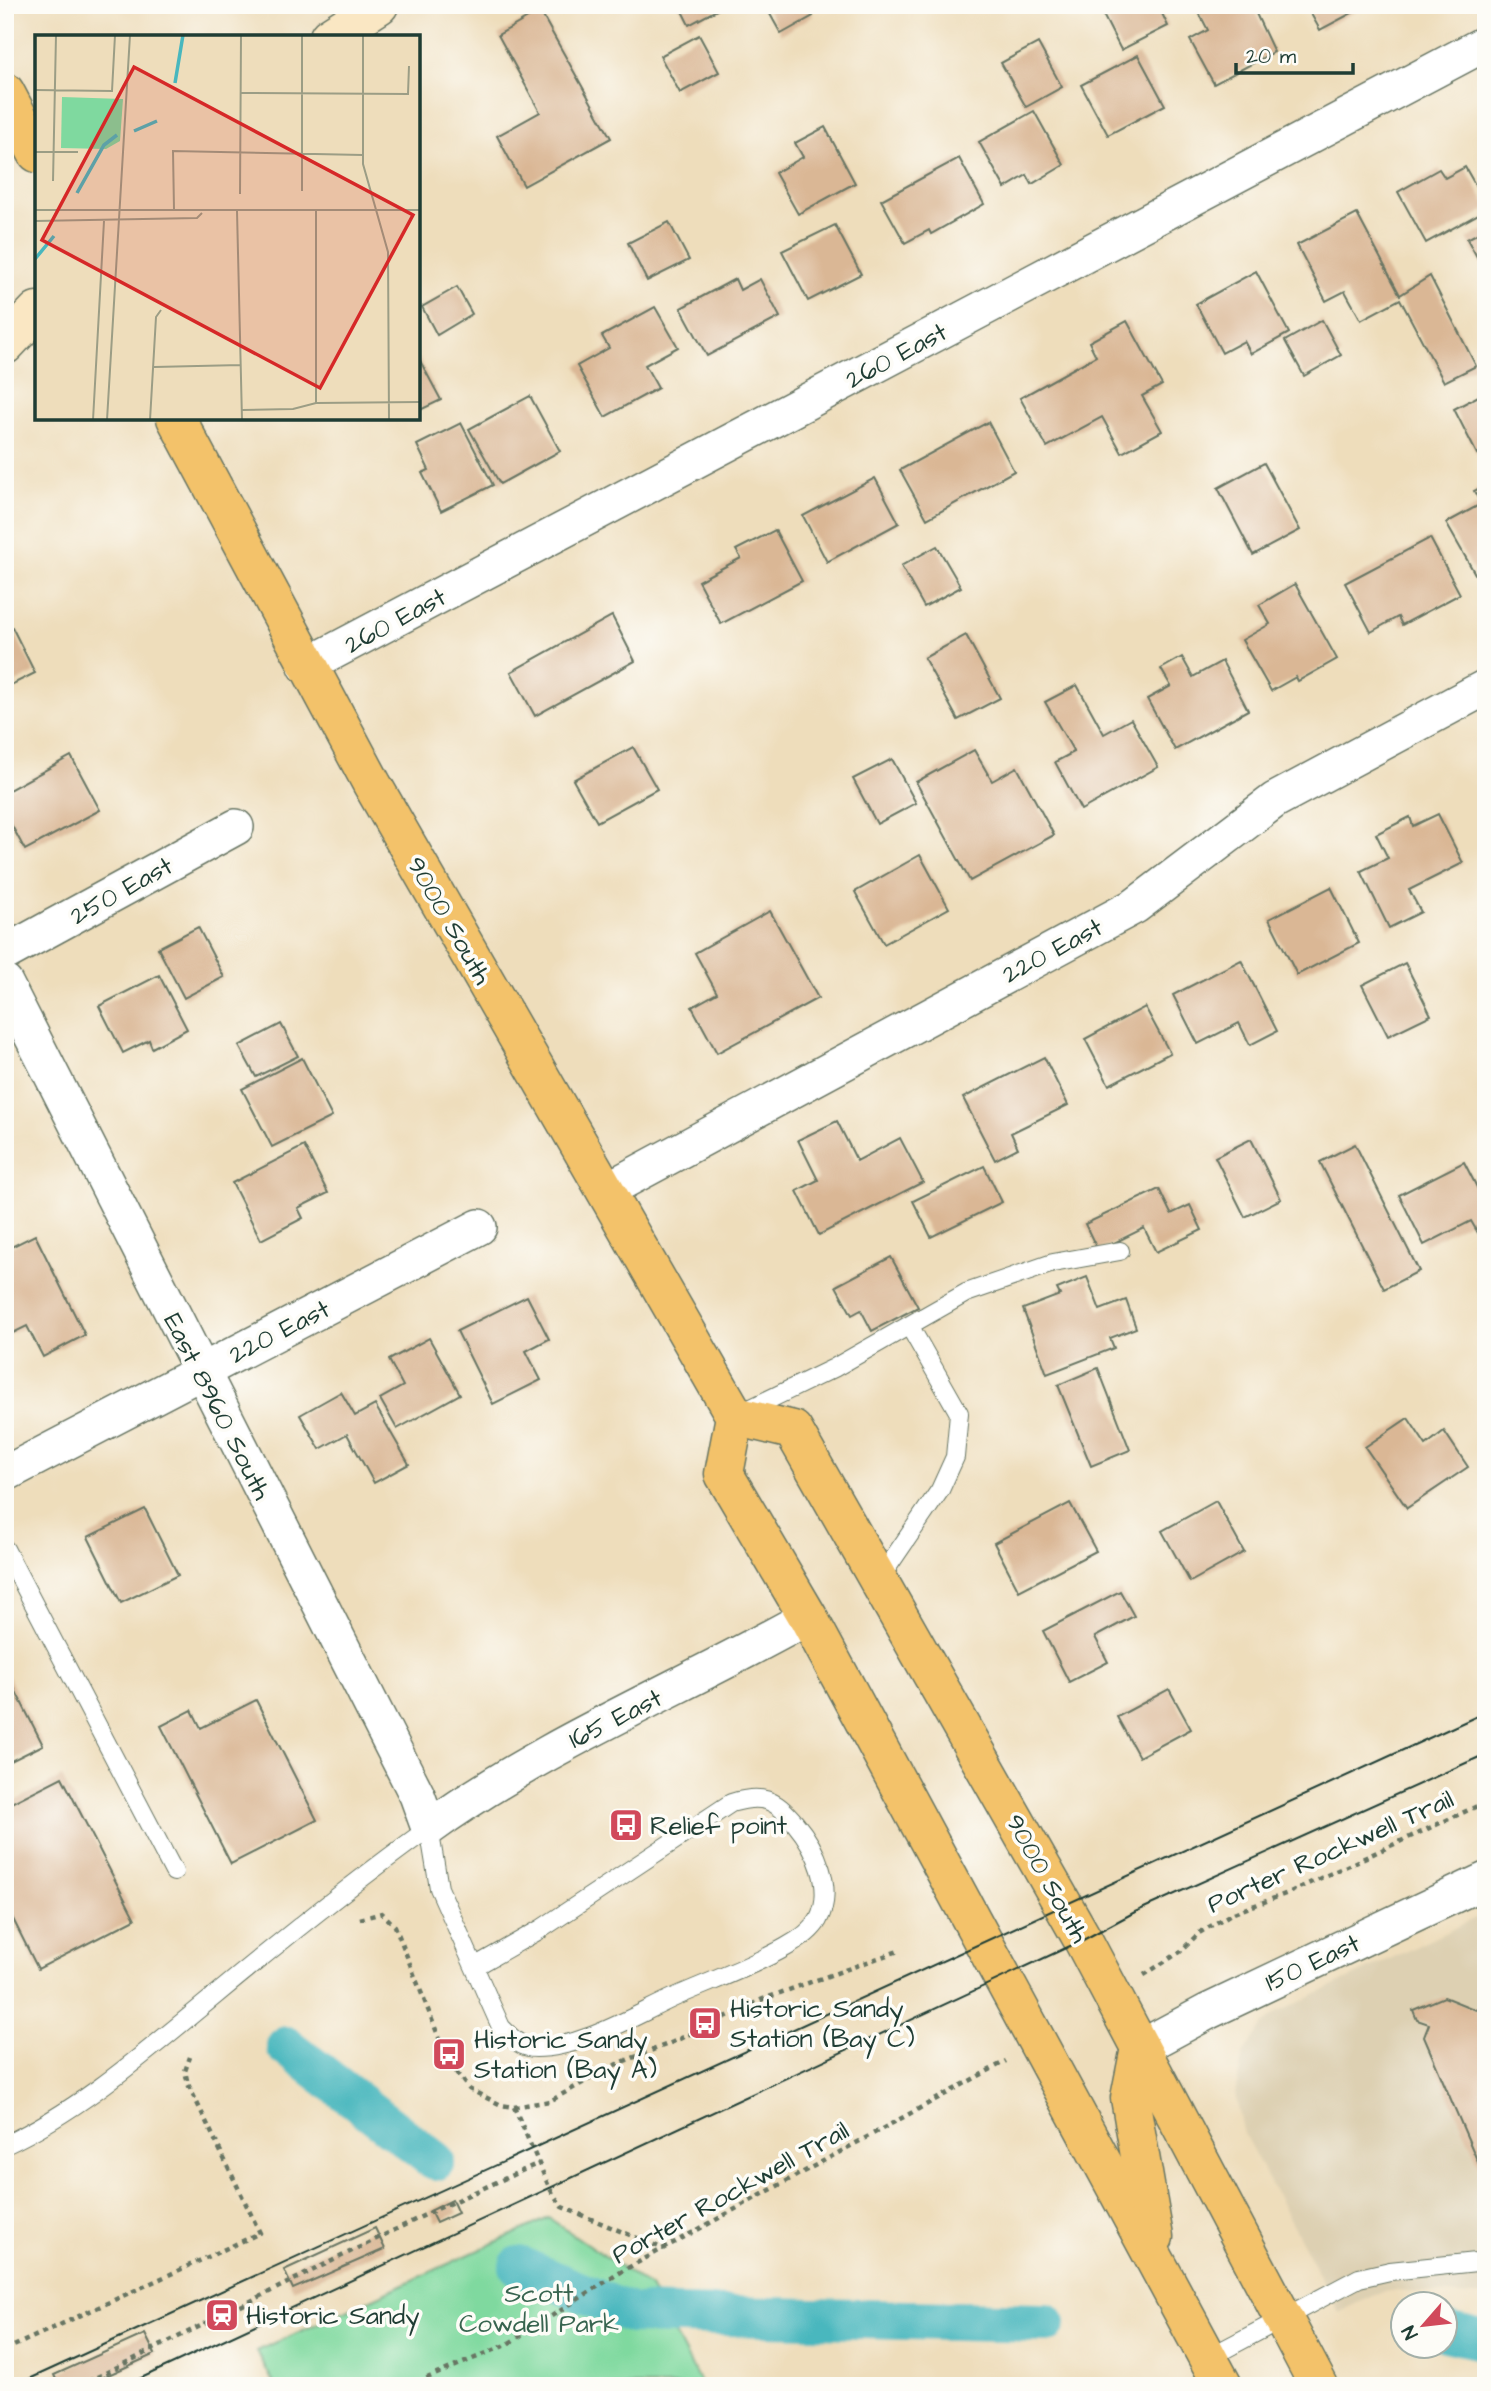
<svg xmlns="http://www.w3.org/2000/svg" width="1491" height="2391" viewBox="0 0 1491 2391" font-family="'Architects Daughter',sans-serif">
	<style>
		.built { fill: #ddd0b2 }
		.green { fill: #7fd99f; stroke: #4f8b6a; stroke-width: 2 }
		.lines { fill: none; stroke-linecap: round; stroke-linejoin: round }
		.canal { stroke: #48b7be; stroke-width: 40 }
		.building { fill: #dab795 }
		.lane-casing { stroke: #677563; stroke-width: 20 }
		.street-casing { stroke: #677563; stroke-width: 38 }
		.secondary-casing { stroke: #677563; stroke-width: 41 }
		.primary-casing { stroke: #677563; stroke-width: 41 }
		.path { stroke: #677563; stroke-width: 4.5; stroke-dasharray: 5 5; stroke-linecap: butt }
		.lane { stroke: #fff; stroke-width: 18 }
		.street { stroke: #fff; stroke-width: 35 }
		.secondary { stroke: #fae7c3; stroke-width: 38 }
		.primary { stroke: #f3c26a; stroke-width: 38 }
		.tram { stroke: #1f3d34; stroke-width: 2 }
		.labels { text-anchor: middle; stroke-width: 7; stroke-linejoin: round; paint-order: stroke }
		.street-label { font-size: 26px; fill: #1f3d34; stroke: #fdfcf7 }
		.poi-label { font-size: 26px; fill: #1f3d34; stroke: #fdfcf7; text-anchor: start }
		.park-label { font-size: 26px; fill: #37644f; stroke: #fdfcf7 }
		.inset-river { fill: none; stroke: #48b7be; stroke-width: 3.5 }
		.inset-road { fill: none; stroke: #9b9d85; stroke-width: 2 }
		.view { fill: #d62828; fill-opacity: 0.15; stroke: #d62828; stroke-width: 3.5 }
		.inset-edge { fill: none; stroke: #1f3d34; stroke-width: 3.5 }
	</style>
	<rect width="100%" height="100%" fill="#fdfcf7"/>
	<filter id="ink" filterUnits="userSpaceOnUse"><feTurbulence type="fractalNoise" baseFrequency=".0143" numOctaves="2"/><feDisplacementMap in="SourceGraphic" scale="14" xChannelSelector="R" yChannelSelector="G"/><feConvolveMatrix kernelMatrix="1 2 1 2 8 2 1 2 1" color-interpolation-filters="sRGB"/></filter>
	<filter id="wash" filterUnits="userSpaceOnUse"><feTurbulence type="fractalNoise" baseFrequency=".00686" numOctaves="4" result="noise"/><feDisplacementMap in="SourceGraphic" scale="28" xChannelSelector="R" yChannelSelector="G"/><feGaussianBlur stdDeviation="1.57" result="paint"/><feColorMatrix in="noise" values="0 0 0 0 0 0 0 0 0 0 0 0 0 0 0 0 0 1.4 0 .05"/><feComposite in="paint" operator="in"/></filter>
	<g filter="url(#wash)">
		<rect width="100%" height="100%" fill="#edb"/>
		<path class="built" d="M 1486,1913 L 1486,2297 L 1396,2290 L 1374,2294 L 1339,2312 L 1244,2134 L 1235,2094 L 1243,2054 L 1264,2023 L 1279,2012 Z"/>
		<path class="green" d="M 549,2218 L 650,2287 L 702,2386 L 275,2386 L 257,2351 Z"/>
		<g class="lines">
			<g class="canal">
				<path d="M 286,2046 L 435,2161"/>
				<path d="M 519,2266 L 632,2314 L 1046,2323"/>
				<path d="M 1446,2332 L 1486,2341"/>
			</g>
		</g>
		<g id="blocks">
			<g class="building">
				<path d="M 679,5 L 726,5 L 689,25 Z"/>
				<path d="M 765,5 L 807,5 L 813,16 L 781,34 Z"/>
				<path d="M 1098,5 L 1158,5 L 1168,26 L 1121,50 Z"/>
				<path d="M 1195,5 L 1252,5 L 1274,52 L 1214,84 L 1190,40 L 1208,30 Z"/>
				<path d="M 1306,5 L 1367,5 L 1320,30 Z"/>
				<path d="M 540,11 L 611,138 L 524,186 L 497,136 L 540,112 L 498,35 Z"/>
				<path d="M 699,35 L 719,72 L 680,93 L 660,56 Z"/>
				<path d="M 1038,43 L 1062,87 L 1026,107 L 1001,63 Z"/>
				<path d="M 1138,55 L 1165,105 L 1108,135 L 1081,85 Z"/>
				<path d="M 1034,111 L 1064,165 L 1032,184 L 1027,175 L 1005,188 L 979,142 Z"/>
				<path d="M 825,127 L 855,183 L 798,214 L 775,173 L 803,157 L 795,143 Z"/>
				<path d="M 959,158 L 984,204 L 931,234 L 929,230 L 905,243 L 881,200 Z"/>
				<path d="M 1465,167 L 1486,204 L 1486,210 L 1426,243 L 1398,192 L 1439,169 L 1445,178 Z"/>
				<path d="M 1357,214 L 1400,295 L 1430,276 L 1476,366 L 1444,382 L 1400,299 L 1361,320 L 1345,291 L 1326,301 L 1297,245 Z"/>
				<path d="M 669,222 L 689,260 L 647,281 L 628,243 Z"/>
				<path d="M 835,225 L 861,274 L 808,301 L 782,251 Z"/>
				<path d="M 1486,229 L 1486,273 L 1467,239 Z"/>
				<path d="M 1256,271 L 1289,333 L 1251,354 L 1244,341 L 1222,353 L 1196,304 Z"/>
				<path d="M 735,279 L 740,290 L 760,279 L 780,317 L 707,356 L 681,308 Z"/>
				<path d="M 457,287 L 472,314 L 437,335 L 422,307 Z"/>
				<path d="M 655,307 L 678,347 L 645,365 L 658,388 L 605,417 L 577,366 L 609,348 L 602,336 Z"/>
				<path d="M 1322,320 L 1341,355 L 1304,376 L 1285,341 Z"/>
				<path d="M 1127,321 L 1162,385 L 1142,396 L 1162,431 L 1122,453 L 1102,417 L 1047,447 L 1020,398 L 1096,356 L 1089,342 Z"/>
				<path d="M 418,357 L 441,400 L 418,411 Z"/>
				<path d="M 1486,392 L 1486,449 L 1477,454 L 1454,409 Z"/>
				<path d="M 530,396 L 560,451 L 500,484 L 469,429 Z"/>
				<path d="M 988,422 L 1014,471 L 927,519 L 900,470 Z"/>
				<path d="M 461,423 L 493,485 L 441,511 L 422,473 L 429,470 L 417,445 Z"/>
				<path d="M 1264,463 L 1300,530 L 1253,555 L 1218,488 Z"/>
				<path d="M 875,478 L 899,523 L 827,562 L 803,516 Z"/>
				<path d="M 1486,485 L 1486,574 L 1478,579 L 1446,523 L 1481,504 L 1474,491 Z"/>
				<path d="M 775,530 L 802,581 L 721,624 L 698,581 L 741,558 L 736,550 Z"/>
				<path d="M 1430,538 L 1460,594 L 1402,625 L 1398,617 L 1371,632 L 1345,583 Z"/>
				<path d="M 937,546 L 961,587 L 924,607 L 901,566 Z"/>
				<path d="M 1295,584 L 1337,659 L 1298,681 L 1296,677 L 1271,691 L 1242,640 L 1270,624 L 1259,605 Z"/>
				<path d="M 612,616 L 635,661 L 535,716 L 511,672 Z"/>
				<path d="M 12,627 L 35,673 L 5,688 L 5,630 Z"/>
				<path d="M 966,635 L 1000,698 L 958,720 L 924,658 Z"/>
				<path d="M 1182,657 L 1193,677 L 1222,661 L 1248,710 L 1175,750 L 1147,699 L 1171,686 L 1161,669 Z"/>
				<path d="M 1077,685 L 1104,734 L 1131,719 L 1158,767 L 1081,810 L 1055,762 L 1074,752 L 1045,702 Z"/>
				<path d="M 633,747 L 657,789 L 597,822 L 573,780 Z"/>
				<path d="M 974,750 L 992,781 L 1017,767 L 1054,835 L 970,881 L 916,782 Z"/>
				<path d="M 71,756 L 100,810 L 25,850 L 5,813 L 5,792 Z"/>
				<path d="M 892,759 L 916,803 L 877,824 L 853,779 Z"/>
				<path d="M 1438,814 L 1463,863 L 1409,890 L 1421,912 L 1389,928 L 1361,871 L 1388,858 L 1376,834 L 1410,817 L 1413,826 Z"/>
				<path d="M 920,855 L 949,908 L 884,944 L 855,892 Z"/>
				<path d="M 1331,887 L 1359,943 L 1297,975 L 1269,919 Z"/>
				<path d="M 770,911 L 818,998 L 717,1053 L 692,1007 L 717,993 L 695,953 Z"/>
				<path d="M 198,927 L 224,977 L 184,998 L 158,948 Z"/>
				<path d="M 1241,960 L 1277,1031 L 1250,1045 L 1239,1023 L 1198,1044 L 1173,995 Z"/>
				<path d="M 1405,963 L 1431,1015 L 1388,1036 L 1362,985 Z"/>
				<path d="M 159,975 L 187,1029 L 152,1048 L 149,1040 L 123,1053 L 99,1006 Z"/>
				<path d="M 1145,1007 L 1170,1053 L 1109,1085 L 1085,1039 Z"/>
				<path d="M 281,1024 L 298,1056 L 256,1077 L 239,1046 Z"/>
				<path d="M 1044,1057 L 1068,1105 L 1011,1133 L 1018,1148 L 995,1160 L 963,1098 Z"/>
				<path d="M 302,1058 L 332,1117 L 272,1147 L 242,1089 Z"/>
				<path d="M 837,1121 L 857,1161 L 900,1138 L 923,1182 L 819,1235 L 797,1191 L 818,1180 L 798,1140 Z"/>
				<path d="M 1251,1139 L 1281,1199 L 1245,1217 L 1215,1157 Z"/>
				<path d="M 1355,1144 L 1419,1271 L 1384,1289 L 1320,1162 Z"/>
				<path d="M 304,1146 L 328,1193 L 298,1208 L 303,1218 L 261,1240 L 232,1183 Z"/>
				<path d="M 1464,1162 L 1486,1205 L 1486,1229 L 1478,1233 L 1471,1221 L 1424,1245 L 1399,1195 Z"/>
				<path d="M 984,1166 L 1002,1202 L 931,1237 L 913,1201 Z"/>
				<path d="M 1159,1189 L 1171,1214 L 1190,1205 L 1202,1230 L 1156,1252 L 1144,1228 L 1098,1251 L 1085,1224 Z"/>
				<path d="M 35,1235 L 85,1335 L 43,1357 L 27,1326 L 11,1334 L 5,1323 L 5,1284 L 8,1282 L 5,1250 Z"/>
				<path d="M 891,1257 L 918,1307 L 872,1331 L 861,1310 L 852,1315 L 836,1286 Z"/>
				<path d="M 1087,1277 L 1100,1310 L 1126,1300 L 1136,1328 L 1110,1338 L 1114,1348 L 1047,1374 L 1023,1309 L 1060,1295 L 1057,1289 Z"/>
				<path d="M 527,1296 L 549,1339 L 526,1351 L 541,1380 L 493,1404 L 457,1331 Z"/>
				<path d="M 429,1338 L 460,1394 L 397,1429 L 380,1399 L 403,1386 L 389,1360 Z"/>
				<path d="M 1098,1368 L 1130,1450 L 1091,1466 L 1058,1385 Z"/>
				<path d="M 341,1392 L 355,1416 L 375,1405 L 409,1464 L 374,1483 L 347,1434 L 320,1449 L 300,1415 Z"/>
				<path d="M 1408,1418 L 1426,1445 L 1444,1431 L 1468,1467 L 1407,1508 L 1365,1447 Z"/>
				<path d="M 1216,1501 L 1244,1552 L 1190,1582 L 1162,1531 Z"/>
				<path d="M 1070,1503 L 1096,1551 L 1019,1591 L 994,1543 Z"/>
				<path d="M 145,1509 L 178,1575 L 121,1603 L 88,1537 Z"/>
				<path d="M 1120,1591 L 1134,1616 L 1095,1637 L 1108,1662 L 1069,1682 L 1043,1631 Z"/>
				<path d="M 5,1670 L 43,1745 L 5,1764 Z"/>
				<path d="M 1169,1689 L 1191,1729 L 1139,1757 L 1117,1717 Z"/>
				<path d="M 256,1700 L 317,1820 L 231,1864 L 161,1726 L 192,1710 L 201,1728 Z"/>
				<path d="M 62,1777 L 135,1919 L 38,1969 L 5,1903 L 5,1806 Z"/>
				<path d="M 1444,1997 L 1476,2010 L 1486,2006 L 1486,2169 L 1480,2167 L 1424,2037 L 1429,2024 L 1417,2020 L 1413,2010 Z"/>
				<path d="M 452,2200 L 458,2213 L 436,2223 L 430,2211 Z"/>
				<path d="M 375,2228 L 385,2249 L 293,2289 L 284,2270 Z"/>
				<path d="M 145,2334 L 155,2354 L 84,2386 L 59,2386 L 54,2375 Z"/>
			</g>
		</g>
	</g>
	<g filter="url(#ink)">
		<use href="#blocks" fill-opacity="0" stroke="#677563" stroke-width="2"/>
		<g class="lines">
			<g class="lane-casing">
				<g id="lane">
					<path d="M 741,1413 L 834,1368 L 966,1293 L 1053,1263 L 1120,1251"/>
					<path d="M 5,1549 L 174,1872"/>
					<path d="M 880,1578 L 940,1490 L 955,1457 L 959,1413 L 910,1327"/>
					<path d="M 5,2145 C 82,2109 147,2051 212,1998 C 283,1939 354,1882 429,1828 L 439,1888 L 501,2027 C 511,2037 520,2048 536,2048 C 582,2048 633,2016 675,1997 C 711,1981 751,1967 786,1947 C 797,1941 811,1932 818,1920 C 835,1889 816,1848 795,1823 C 775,1798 761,1794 731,1803 L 541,1929 L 476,1966"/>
					<path d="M 1208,2358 L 1359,2278 L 1390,2271 L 1486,2261"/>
				</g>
			</g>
			<g class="street-casing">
				<g id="street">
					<path d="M 306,666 L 1486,43"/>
					<path d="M 5,953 L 236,827"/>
					<path d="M 5,983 L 417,1795 L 429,1828 C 546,1743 682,1688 808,1617"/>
					<path d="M 605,1191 L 1135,906 L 1275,800 L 1486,687"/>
					<path d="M 5,1474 L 479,1227"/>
					<path d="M 1140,2048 L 1207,2012 L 1486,1880"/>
				</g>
			</g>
			<g class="secondary-casing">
				<g id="secondary">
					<path d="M 329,37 L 379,5"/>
					<path d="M 5,345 L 37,311"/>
				</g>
			</g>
			<g class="primary-casing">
				<g id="primary">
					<path d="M 5,92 L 37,153"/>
					<path d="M 176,418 L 372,784 L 735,1416 L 724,1474 L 808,1617 L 1223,2386"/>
					<path d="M 735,1416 L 793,1430 L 1083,1940 L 1319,2386"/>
					<path d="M 1140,2048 L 1130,2098 L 1154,2237"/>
				</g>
			</g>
			<g class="path">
				<path d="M 360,1919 L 382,1913 L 395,1926 L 449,2063 L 469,2089 L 501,2105 L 514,2107 L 550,2101 L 617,2064 L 673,2042 L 763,1999 L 901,1950"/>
				<path d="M 1144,1975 L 1180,1952 L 1199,1933 L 1231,1914 L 1288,1893 L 1486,1802"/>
				<path d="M 514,2107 L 550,2189 L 562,2207 L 664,2249"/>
				<path d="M 5,2350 L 260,2233 L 188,2084 L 185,2071 L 190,2057"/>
				<path d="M 79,2386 L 435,2210 L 539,2163"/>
				<path d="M 408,2386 L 506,2345 L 624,2270 L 1006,2061"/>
			</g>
			<use href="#lane" class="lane"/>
			<use href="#street" class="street"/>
			<use href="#secondary" class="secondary"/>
			<use href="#primary" class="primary"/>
			<g class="tram">
				<path d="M 14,2386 L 1486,1712"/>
				<path d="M 124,2386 L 1083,1940 L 1135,1912 L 1486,1754"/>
			</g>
		</g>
	</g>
	<defs>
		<g id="bus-square" transform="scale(1.75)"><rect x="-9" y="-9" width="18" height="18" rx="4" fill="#d1495b" stroke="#fdfcf7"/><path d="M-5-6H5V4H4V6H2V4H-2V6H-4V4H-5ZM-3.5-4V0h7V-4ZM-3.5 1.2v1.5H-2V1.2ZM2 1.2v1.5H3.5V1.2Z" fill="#fff"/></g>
		<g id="station-square" transform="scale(1.75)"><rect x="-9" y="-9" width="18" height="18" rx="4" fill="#d1495b" stroke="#fdfcf7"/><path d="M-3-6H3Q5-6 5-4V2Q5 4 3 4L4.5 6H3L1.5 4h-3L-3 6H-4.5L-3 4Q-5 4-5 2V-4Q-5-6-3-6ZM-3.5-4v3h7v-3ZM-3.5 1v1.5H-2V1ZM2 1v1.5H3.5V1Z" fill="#fff"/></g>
	</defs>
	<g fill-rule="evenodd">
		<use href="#bus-square" x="626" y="1825"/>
		<use href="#bus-square" x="705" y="2023"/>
		<use href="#bus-square" x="449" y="2054"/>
		<use href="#station-square" x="222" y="2315"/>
	</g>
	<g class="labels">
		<g class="street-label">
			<text transform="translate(896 355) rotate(-28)" y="9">260 East</text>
			<text transform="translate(395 620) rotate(-28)" y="9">260 East</text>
			<text transform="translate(121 890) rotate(-29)" y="9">250 East</text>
			<text transform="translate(450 920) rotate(60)" y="9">9000 South</text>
			<text transform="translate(1052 950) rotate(-28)" y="9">220 East</text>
			<text transform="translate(279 1331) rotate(-27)" y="9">220 East</text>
			<text transform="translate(218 1406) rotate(63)" y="9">East 8960 South</text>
			<text transform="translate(615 1718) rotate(-27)" y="9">165 East</text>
			<text transform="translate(1330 1851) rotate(-24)" y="9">Porter Rockwell Trail</text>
			<text transform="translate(1048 1878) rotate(61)" y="9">9000 South</text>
			<text transform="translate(1312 1962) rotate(-25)" y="9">150 East</text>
			<text transform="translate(730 2192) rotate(-29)" y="9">Porter Rockwell Trail</text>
		</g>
		<g class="poi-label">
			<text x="650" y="1834">Relief point</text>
			<text x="730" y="2017">Historic Sandy<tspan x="730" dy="30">Station (Bay C)</tspan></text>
			<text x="474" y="2048">Historic Sandy<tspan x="474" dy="30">Station (Bay A)</tspan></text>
			<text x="246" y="2324">Historic Sandy</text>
		</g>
		<g class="park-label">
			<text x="539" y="2302">Scott<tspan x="539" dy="30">Cowdell Park</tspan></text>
		</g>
	</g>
	<g transform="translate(35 35)">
		<rect width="385" height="385" fill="#edb"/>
		<path d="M 27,62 L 88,64 L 85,106 L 71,114 L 26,113 Z" fill="#7fd99f"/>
		<path class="inset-river" d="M 140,48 L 148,0M 99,96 L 122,86M 42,158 L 69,110 L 82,100M 0,224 L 19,201"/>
		<path class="inset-road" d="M 328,0 L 328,129 L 353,217 L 354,385M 0,55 L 77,56 L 80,0M 206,58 L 373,59 L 374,31M 0,117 L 43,117M 18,146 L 21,0M 267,156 L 267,0M 205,159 L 206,0M 139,174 L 138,116 L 328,120M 0,175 L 385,175M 202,176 L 207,385M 0,186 L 162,183 L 167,178M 119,332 L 206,330M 281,368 L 281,174M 207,375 L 258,374 L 281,368 L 385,367M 58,385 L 69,186M 72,385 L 95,0M 115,385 L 121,282 L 126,275"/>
		<path class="view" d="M 99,32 L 378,180 L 285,353 L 7,205 Z"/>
		<rect width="385" height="385" class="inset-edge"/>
	</g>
	<rect width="1491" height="2391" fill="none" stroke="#fdfcf7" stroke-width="28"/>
	<g transform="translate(1424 2325) rotate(242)"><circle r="33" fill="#fdfcf7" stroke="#a4b0a9" stroke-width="2"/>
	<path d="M0-5L12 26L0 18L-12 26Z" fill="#d1495b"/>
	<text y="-10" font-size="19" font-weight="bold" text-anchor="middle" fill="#1f3d34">N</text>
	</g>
	<path d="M1236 63v10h117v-10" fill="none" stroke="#1f3d34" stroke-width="3.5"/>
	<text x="1246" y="63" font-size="21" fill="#1f3d34" stroke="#fdfcf7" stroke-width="5" paint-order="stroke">20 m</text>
</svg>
